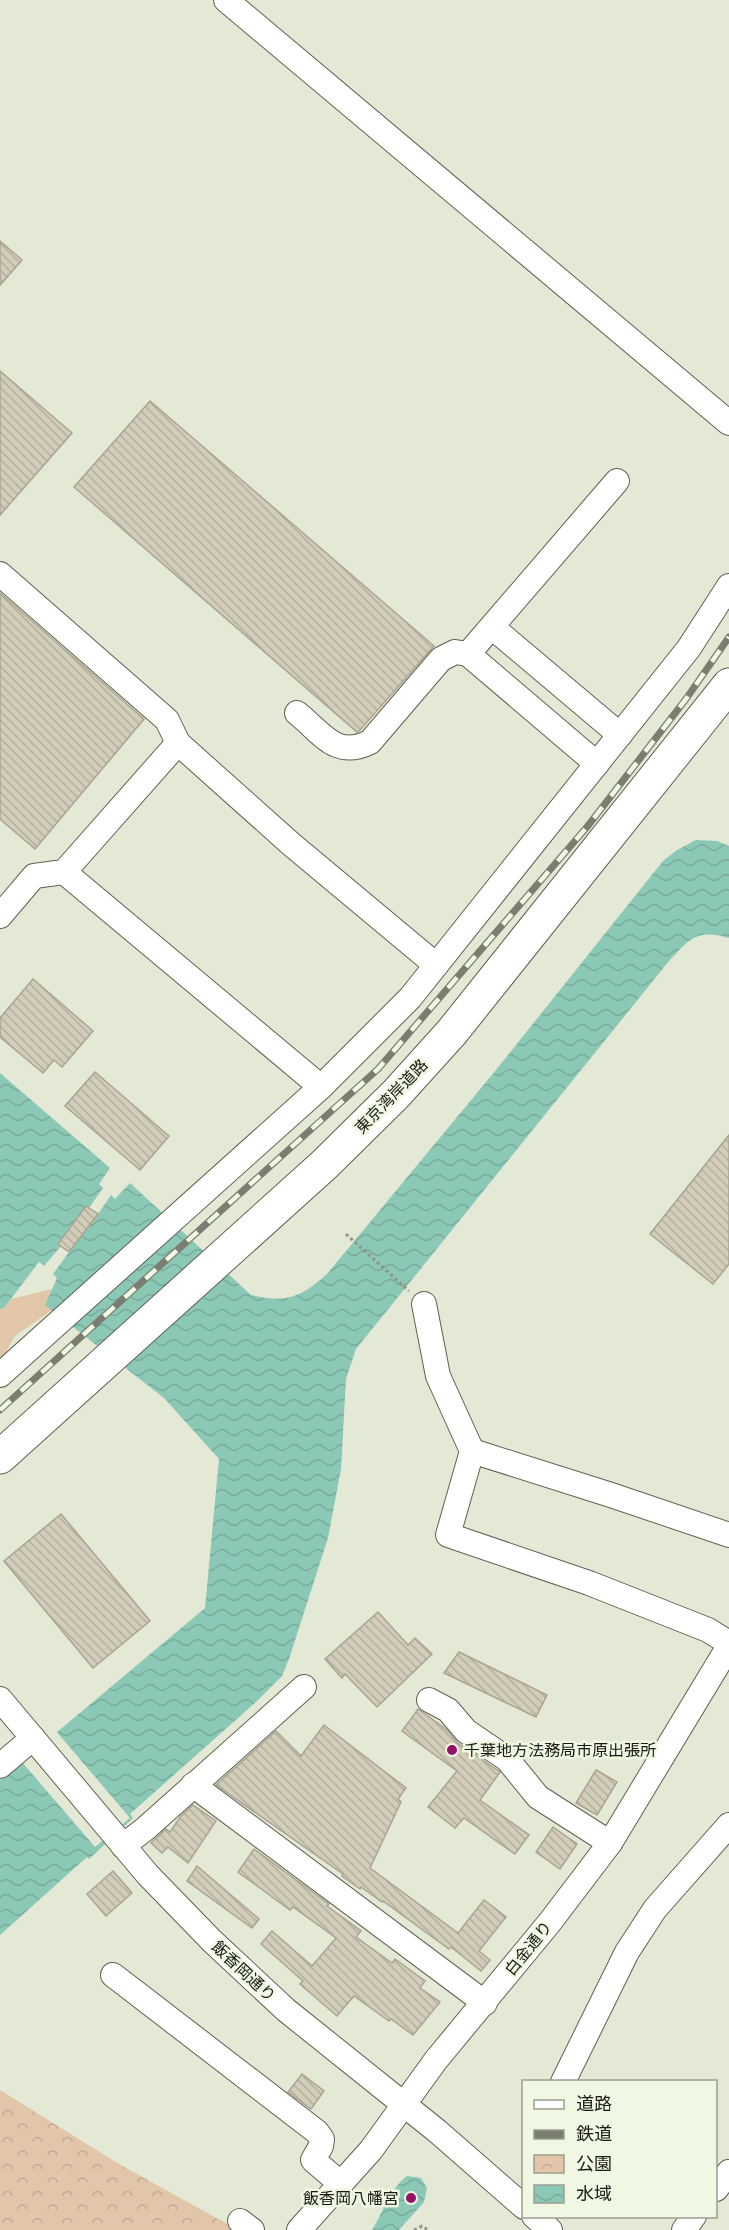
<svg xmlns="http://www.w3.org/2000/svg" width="729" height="2230" viewBox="0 0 729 2230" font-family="'IBM Plex Sans','Noto Sans JP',sans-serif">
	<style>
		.green { fill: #e2c6aa }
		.park { fill: url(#park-crowns) }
		.water { fill: url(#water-waves) }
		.pier { fill: #e3e9d5 }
		.building { fill: url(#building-back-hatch); stroke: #a9a491; stroke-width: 1.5 }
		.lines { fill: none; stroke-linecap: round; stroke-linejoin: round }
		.minor-casing { stroke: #5d6251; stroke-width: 26 }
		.highway-casing { stroke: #5d6251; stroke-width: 35 }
		.path { stroke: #919586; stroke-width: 3; stroke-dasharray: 3 3; stroke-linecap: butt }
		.minor { stroke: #fff; stroke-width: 24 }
		.highway { stroke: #fff; stroke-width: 33 }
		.rail-casing { stroke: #7a7e71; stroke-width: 7 }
		.rail { stroke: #f0f7e2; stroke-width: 4.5; stroke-dasharray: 14; stroke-linecap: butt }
		.poi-dot { fill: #961168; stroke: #f0f7e2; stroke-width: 2 }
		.labels { text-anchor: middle; stroke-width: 5; stroke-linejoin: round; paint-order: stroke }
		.street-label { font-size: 16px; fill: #181a13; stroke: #f0f7e2 }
		.poi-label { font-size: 16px; fill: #181a13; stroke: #f0f7e2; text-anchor: start }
	</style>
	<defs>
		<pattern id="park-crowns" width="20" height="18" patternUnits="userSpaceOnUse" patternTransform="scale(1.5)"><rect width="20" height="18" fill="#e2c6aa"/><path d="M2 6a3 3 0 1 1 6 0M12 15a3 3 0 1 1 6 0" fill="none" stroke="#c1aa91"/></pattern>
		<pattern id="water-waves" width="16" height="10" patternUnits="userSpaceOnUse" patternTransform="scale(1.5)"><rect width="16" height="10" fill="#8cc8b6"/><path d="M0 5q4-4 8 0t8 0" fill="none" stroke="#78ab9c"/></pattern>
		<pattern id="building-back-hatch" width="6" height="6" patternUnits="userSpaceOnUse" patternTransform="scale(1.5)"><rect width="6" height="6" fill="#d2cdb9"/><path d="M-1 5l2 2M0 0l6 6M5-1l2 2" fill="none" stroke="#b4af9e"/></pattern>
	</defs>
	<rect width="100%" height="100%" fill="#e3e9d5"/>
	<path class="green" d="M 52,1289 L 45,1305 L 52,1310 L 15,1336 L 6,1352 L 0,1357 L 0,1309 L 4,1308 L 11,1299 Z"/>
	<path class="park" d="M 0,2090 L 119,2164 L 238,2230 L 0,2230 Z"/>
	<g class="water">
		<path d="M 696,840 L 717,841 L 729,846 L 729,938 C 696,929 691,938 669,961 L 356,1349 L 346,1379 L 341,1469 L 328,1538 L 289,1659 L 282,1676 L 256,1702 L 130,1814 L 133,1818 L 89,1859 L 87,1857 L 0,1935 L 0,1780 L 205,1608 L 219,1459 L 164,1398 L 45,1305 L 57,1278 L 53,1274 L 69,1252 L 61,1246 L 44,1266 L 39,1262 L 4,1308 L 0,1309 L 0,1073 L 110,1168 L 99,1184 L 103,1188 L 89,1208 L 98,1214 L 111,1195 L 115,1199 L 130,1183 L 251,1295 C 287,1303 300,1298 327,1274 L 496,1070 L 663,861 L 677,850 Z"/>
		<path d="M 407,2176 L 421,2178 L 427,2188 L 424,2202 L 399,2230 L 372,2230 C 384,2211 389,2190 407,2176 Z"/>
	</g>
	<path class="pier" d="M 56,1731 L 130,1818 L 95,1847 L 21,1761 Z"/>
	<g class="building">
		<path d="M 0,241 L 22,260 L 0,285 Z"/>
		<path d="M 0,371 L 72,433 L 0,515 Z"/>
		<path d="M 150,401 L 434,646 L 360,730 L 357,732 L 74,487 Z"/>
		<path d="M 0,593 L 144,719 L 35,849 L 0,819 Z"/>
		<path d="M 33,979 L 93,1031 L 62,1067 L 54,1060 L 43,1073 L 0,1037 L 0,1018 Z"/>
		<path d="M 95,1072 L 169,1136 L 140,1170 L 65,1106 Z"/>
		<path d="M 729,1135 L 729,1264 L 713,1284 L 650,1234 Z"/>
		<path d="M 86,1206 L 98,1214 L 69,1252 L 58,1244 Z"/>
		<path d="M 61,1514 L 150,1621 L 93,1668 L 4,1561 Z"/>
		<path d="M 378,1612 L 408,1645 L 415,1638 L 432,1654 L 377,1707 L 345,1674 L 342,1678 L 325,1659 Z"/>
		<path d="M 459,1652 L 547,1695 L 536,1717 L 444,1673 Z"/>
		<path d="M 418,1709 L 446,1729 L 458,1743 L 500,1772 L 480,1800 L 529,1835 L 515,1854 L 464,1818 L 455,1828 L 428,1807 L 457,1771 L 402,1731 Z"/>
		<path d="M 324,1725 L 406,1788 L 398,1799 L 401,1802 L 370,1868 L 458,1933 L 484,1900 L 506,1917 L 479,1951 L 490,1960 L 481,1971 L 451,1947 L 449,1949 L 383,1901 L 382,1902 L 361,1887 L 360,1889 L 342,1876 L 343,1874 L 216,1785 L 276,1731 L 301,1756 Z"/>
		<path d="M 596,1770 L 617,1782 L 597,1815 L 576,1803 Z"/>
		<path d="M 193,1805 L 216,1821 L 188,1863 L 168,1847 L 162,1853 L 151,1843 L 166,1829 L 170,1832 L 181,1816 Z"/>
		<path d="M 553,1827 L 577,1844 L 560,1869 L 536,1852 Z"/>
		<path d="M 254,1849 L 329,1904 L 327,1906 L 361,1931 L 356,1937 L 392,1963 L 395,1959 L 425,1981 L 420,1988 L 440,2002 L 413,2035 L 391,2019 L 389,2021 L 354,1996 L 337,2016 L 300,1984 L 303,1981 L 261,1944 L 272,1931 L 312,1966 L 336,1938 L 293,1907 L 290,1910 L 238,1872 Z"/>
		<path d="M 197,1866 L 259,1919 L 252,1928 L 187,1881 Z"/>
		<path d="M 113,1871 L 132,1893 L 106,1916 L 87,1894 Z"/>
		<path d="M 302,2074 L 324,2091 L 311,2109 L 288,2092 Z"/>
	</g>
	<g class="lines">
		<g class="minor-casing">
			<g id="minor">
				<path d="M 226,0 L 729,423"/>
				<path d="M 0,574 L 167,720 L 178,743 L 291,844 L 436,965"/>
				<path d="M 492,627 L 620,735"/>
				<path d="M 468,654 L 597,764"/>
				<path d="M 297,713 C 323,734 336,759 370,742 L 441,659 L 455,652 L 468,654 L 617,481"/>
				<path d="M 64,872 L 321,1087"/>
				<path d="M 0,916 L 34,876 L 64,872 L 178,743"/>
				<path d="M 424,1304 L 438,1376 L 472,1451 L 448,1535 L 589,1583 L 708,1630 L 729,1643"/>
				<path d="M 0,1375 L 321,1087 L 410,998 L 689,648 L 729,586"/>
				<path d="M 472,1451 L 611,1495 L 729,1535"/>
				<path d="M 0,1699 L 148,1875 L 212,1941 L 286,2010 L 437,2131 L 524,2207"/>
				<path d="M 429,1700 L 448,1710 L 466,1731 L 507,1759 L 538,1797 L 610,1843"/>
				<path d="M 0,1766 L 33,1738"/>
				<path d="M 193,1785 L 485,2003"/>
				<path d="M 123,1846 L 145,1829 L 304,1687"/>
				<path d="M 113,1975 L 317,2132 L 322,2139 L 321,2146 L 313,2160 L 340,2183"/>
				<path d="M 563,2082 L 627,1952 L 655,1909 L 729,1825"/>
				<path d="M 716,2189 L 729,2172"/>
				<path d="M 534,2216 L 550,2230"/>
				<path d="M 240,2221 L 252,2230"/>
				<path d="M 299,2230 L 371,2150 L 436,2060 L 550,1922 L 610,1843 L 729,1646"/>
				<path d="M 684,2230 L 694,2216"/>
			</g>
		</g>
		<g class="highway-casing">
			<path id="highway" d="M 0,1457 L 324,1165 L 396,1094 L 452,1032 L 729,685"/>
		</g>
		<g class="path">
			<path d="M 346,1234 L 409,1291"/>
			<path d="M 414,2230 L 422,2226 L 428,2230"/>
		</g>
		<use href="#minor" class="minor"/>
		<use href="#highway" class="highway"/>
		<g class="rail-casing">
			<path id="rail" d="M 0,1410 L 378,1069 L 587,827 L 686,699 L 729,637"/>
		</g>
		<use href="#rail" class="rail"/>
	</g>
	<g class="poi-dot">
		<circle cx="452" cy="1750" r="6"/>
		<circle cx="411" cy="2198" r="6"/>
	</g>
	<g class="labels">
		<g class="street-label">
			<text transform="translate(391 1096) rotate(-46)" y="6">東京湾岸道路</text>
			<text transform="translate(528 1948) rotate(-51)" y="6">白金通り</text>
			<text transform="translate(244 1971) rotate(43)" y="6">飯香岡通り</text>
		</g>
		<g class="poi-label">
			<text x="464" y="1756">千葉地方法務局市原出張所</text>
			<text x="399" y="2204" text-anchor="end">飯香岡八幡宮</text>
		</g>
	</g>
	<rect x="522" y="2080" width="195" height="138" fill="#f0f7e2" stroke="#9a9f8f" stroke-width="1.5"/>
	<rect x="534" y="2100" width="30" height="9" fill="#ffffff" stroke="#9a9f8f" stroke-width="1.5"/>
	<text x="576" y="2110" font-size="18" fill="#181a13">道路</text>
	<rect x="534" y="2130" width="30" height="9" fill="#7a7e71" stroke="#9a9f8f" stroke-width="1.5"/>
	<text x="576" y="2140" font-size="18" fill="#181a13">鉄道</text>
	<rect x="534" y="2155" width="30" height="18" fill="url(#park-crowns)" stroke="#9a9f8f" stroke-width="1.5"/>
	<text x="576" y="2170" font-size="18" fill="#181a13">公園</text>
	<rect x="534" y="2185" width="30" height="18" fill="url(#water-waves)" stroke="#9a9f8f" stroke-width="1.5"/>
	<text x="576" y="2200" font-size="18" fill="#181a13">水域</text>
</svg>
